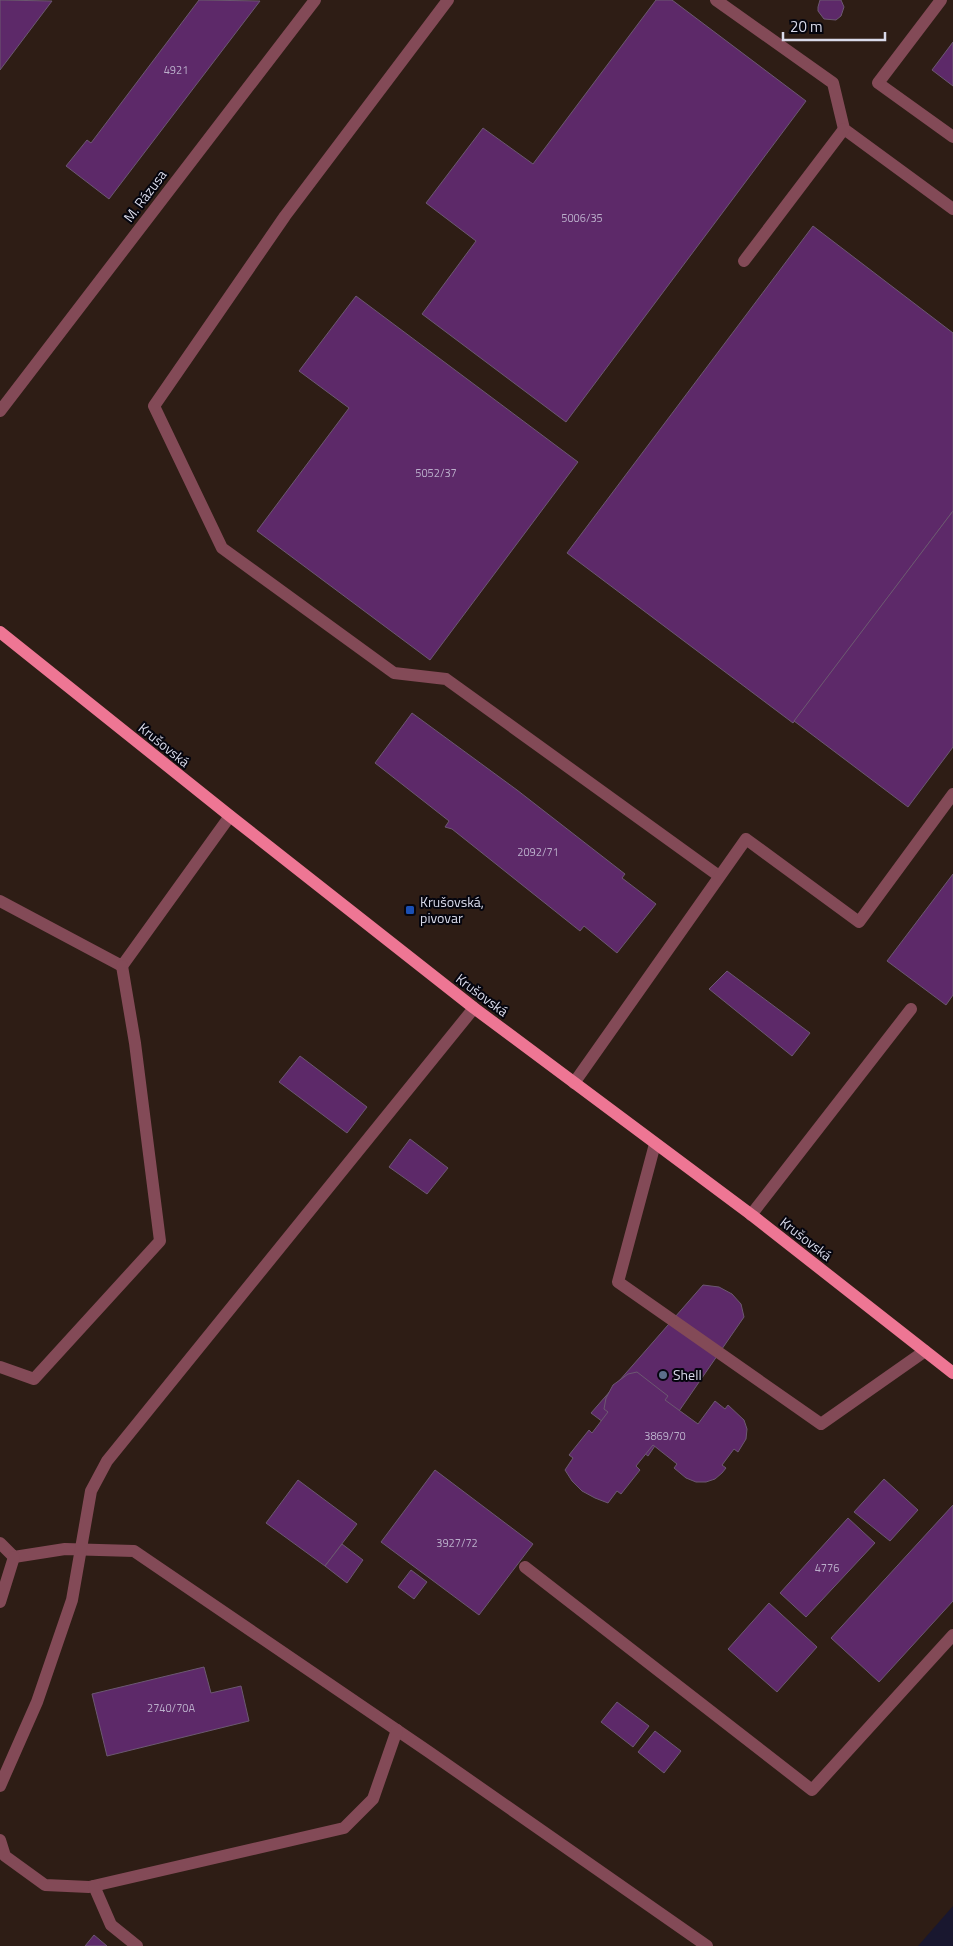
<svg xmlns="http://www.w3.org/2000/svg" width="953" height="1946" viewBox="0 0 953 1946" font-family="'Titillium Web',sans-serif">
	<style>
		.industrial { fill: #2e1d15 }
		.building { fill: #5d2969; stroke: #6c5871 }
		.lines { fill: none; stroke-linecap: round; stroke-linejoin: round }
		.lane { stroke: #834a57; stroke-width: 12 }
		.street { stroke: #834a57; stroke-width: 12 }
		.primary { stroke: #ee7694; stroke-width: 12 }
		.transit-dot { fill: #1a4fb4; stroke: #05050e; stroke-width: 2 }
		.service-dot { fill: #5c6f8a; stroke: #05050e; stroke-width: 2 }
		.labels { text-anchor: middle; stroke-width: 4; stroke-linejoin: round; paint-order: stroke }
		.number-label { font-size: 11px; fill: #baaeca }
		.street-label { font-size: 14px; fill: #d9daea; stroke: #05050e }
		.poi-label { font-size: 14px; fill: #d9daea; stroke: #05050e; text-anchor: start }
	</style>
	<rect width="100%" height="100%" fill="#19172f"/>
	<path class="industrial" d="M 0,0 L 953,0 L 953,1906 L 918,1946 L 0,1946 Z"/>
	<g class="building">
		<path d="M 0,0 L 52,1 L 0,70 Z"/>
		<path d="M 199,0 L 260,1 L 109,199 L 66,166 L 87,140 L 91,143 Z"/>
		<path d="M 656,0 L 672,0 L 806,101 L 566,422 L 422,314 L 476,241 L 426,203 L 483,128 L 533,164 Z"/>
		<path d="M 820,0 L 841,0 L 844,7 L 841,16 L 836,20 L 824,19 L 818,11 L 818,7 Z"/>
		<path d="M 953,42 L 953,86 L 932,70 Z"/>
		<path d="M 813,226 L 953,333 L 953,511 L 793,723 L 567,553 Z"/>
		<path d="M 356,296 L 578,462 L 430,660 L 257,531 L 349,408 L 299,371 Z"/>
		<path d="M 953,511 L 953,747 L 908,807 L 794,721 Z"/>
		<path d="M 412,713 L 517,790 L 625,874 L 622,878 L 656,904 L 617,953 L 584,926 L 580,931 L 452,829 L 445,827 L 449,821 L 375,763 Z"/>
		<path d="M 953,874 L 953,995 L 946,1005 L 887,961 Z"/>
		<path d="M 727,971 L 810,1033 L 792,1056 L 709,989 Z"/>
		<path d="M 300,1056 L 367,1107 L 347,1133 L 279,1082 Z"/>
		<path d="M 410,1139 L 448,1168 L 427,1194 L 389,1167 Z"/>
		<path d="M 703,1285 L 719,1287 L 732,1294 L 741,1304 L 744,1317 L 648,1456 L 591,1413 Z"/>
		<path d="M 637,1372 L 668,1396 L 665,1400 L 698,1424 L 715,1401 L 725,1409 L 728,1405 L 744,1420 L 747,1429 L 746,1439 L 738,1452 L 734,1449 L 722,1465 L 726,1468 L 722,1473 L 715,1479 L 706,1482 L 696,1482 L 686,1478 L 674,1468 L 677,1464 L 653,1445 L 636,1466 L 640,1470 L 621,1494 L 617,1491 L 608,1503 L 595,1498 L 582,1491 L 572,1481 L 565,1470 L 573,1458 L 569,1455 L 589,1430 L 592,1433 L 608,1412 L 604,1409 L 606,1398 L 613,1385 L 628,1374 Z"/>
		<path d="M 435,1470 L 533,1544 L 479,1615 L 381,1542 Z"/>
		<path d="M 884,1479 L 918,1510 L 890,1541 L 854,1512 Z"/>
		<path d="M 298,1480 L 357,1524 L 325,1566 L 266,1523 Z"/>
		<path d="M 953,1505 L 953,1601 L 879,1682 L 831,1638 Z"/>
		<path d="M 848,1518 L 875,1543 L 806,1617 L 780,1593 Z"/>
		<path d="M 342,1544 L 363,1560 L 347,1583 L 325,1566 Z"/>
		<path d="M 411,1570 L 427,1582 L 414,1599 L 398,1587 Z"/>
		<path d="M 769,1603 L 817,1647 L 777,1692 L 728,1649 Z"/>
		<path d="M 204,1667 L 211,1693 L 241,1686 L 249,1721 L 107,1756 L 92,1694 Z"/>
		<path d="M 617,1702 L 649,1726 L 633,1747 L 601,1722 Z"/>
		<path d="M 655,1731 L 681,1751 L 664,1773 L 638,1752 Z"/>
		<path d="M 94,1935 L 107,1946 L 85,1946 Z"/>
	</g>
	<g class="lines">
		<g class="lane">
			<path d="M 448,0 L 285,216 L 154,406 L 222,548 L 394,673 L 446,679 L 719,876"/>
			<path d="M 716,0 L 833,83 L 844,129 L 953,209"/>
			<path d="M 941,0 L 878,83 L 953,137"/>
			<path d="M 744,261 L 844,129"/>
			<path d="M 0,901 L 122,966 L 230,816"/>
			<path d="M 574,1083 L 746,839 L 859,922 L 953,794"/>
			<path d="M 655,1144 L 618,1282 L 821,1424 L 925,1351"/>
			<path d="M 751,1215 L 911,1009"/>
			<path d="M 0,1367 L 34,1379 L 160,1241 L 135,1043 L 122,966"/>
			<path d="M 0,1543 L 14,1557 L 65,1549 L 134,1551 L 429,1752 L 707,1946"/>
			<path d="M 525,1567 L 812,1790 L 953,1635"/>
			<path d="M 0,1602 L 14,1557"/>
			<path d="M 0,1786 L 37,1702 L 72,1600 L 91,1491 L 107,1461 L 474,1008"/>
			<path d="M 0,1840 L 5,1856 L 45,1885 L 89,1887 L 344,1828 L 373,1799 L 397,1730"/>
			<path d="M 94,1886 L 111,1925 L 137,1946"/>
		</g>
		<path class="street" d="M 0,411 L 315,0"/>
		<path class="primary" d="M 0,632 L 230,816 L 474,1008 L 753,1216 L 953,1373"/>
	</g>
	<rect class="transit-dot" x="405" y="905" width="10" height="10" rx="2.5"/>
	<circle class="service-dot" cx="663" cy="1375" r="5"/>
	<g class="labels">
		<g class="number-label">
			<text x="176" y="74">4921</text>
			<text x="582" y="222">5006/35</text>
			<text x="436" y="477">5052/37</text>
			<text x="538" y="856">2092/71</text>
			<text x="665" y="1440">3869/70</text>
			<text x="457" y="1547">3927/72</text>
			<text x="827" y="1572">4776</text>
			<text x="171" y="1712">2740/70A</text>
		</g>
		<g class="street-label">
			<text transform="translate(145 196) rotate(-53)" y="5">M. Rázusa</text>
			<text transform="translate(164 745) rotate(39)" y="5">Krušovská</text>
			<text transform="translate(482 995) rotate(37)" y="5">Krušovská</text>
			<text transform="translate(806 1239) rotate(38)" y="5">Krušovská</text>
		</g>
		<g class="poi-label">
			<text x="420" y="907">Krušovská,<tspan x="420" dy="16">pivovar</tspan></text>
			<text x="673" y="1380">Shell</text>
		</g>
	</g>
	<path d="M783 32v8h102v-8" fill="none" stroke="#d9daea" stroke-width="2.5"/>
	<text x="790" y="32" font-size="15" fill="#d9daea" stroke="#05050e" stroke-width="4" paint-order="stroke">20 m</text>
</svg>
